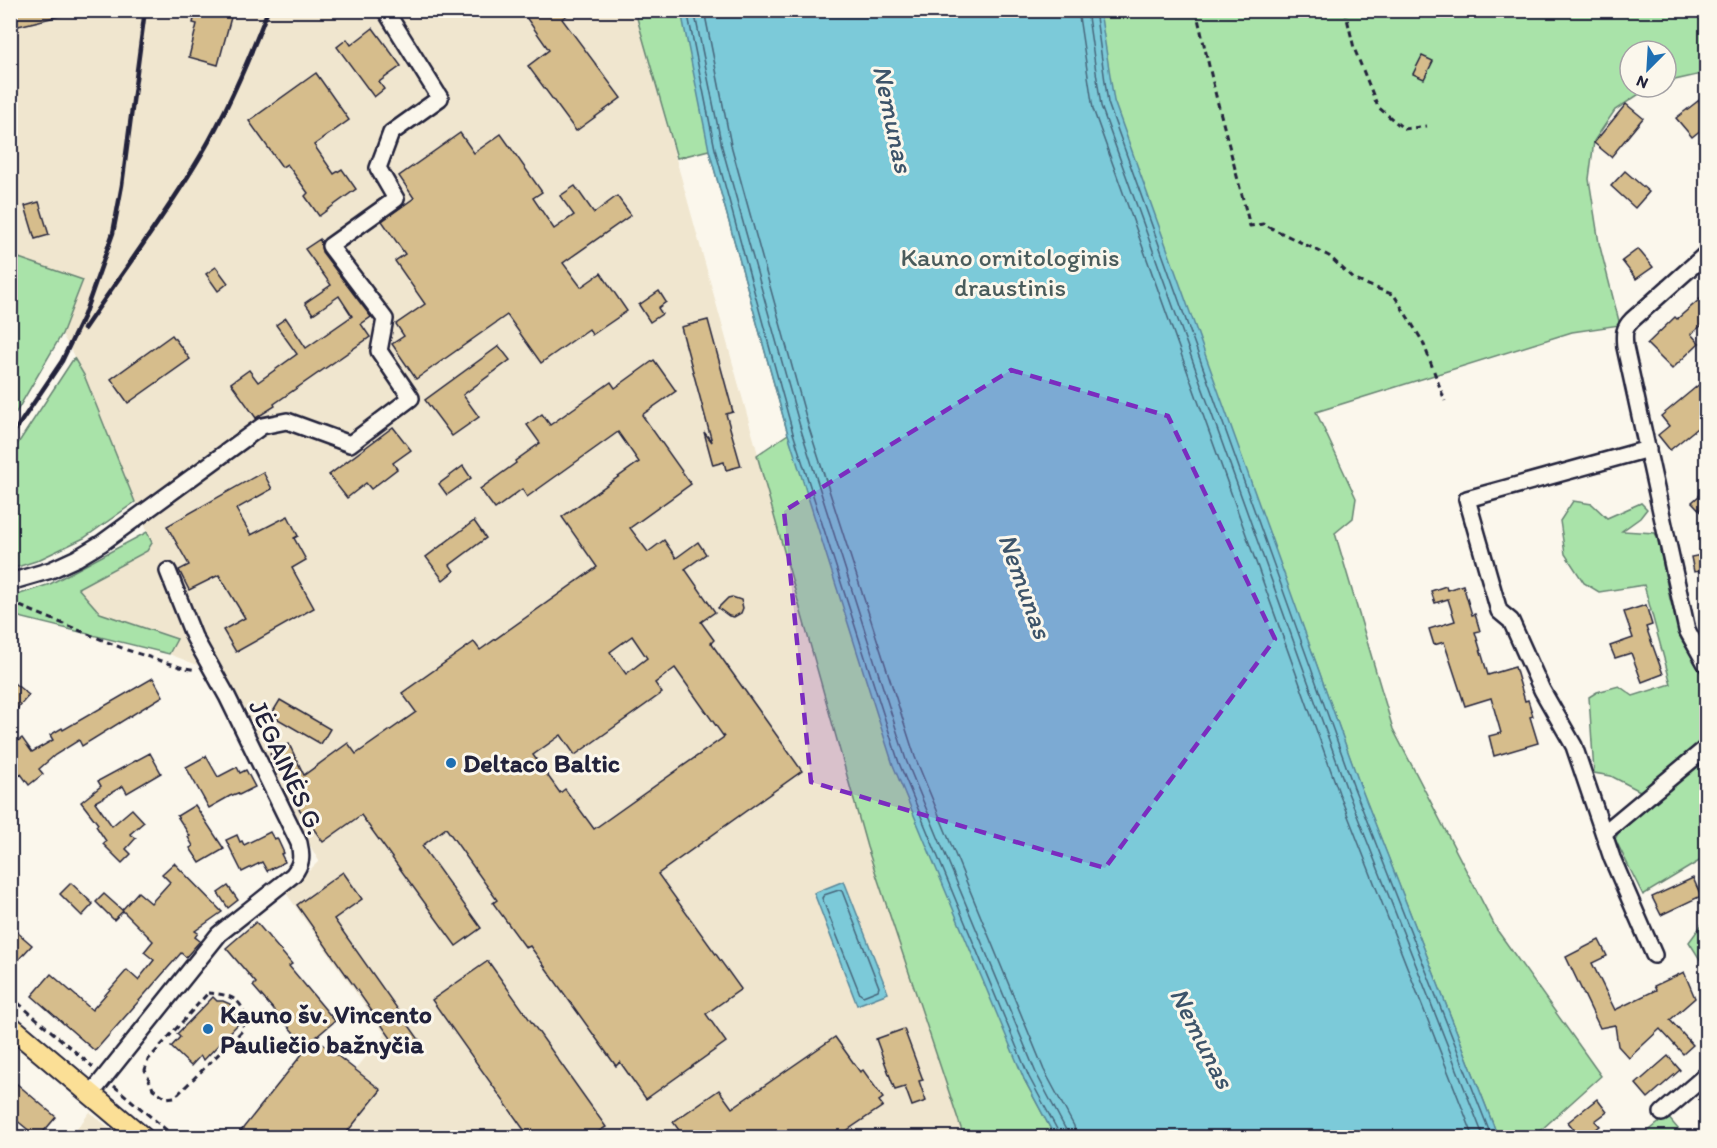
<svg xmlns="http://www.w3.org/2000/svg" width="1717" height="1148" viewBox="0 0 1717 1148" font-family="Itim,sans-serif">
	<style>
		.built { fill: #f0e6cf }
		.green { fill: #a9e3a9; stroke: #668272; stroke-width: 1.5 }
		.water { fill: #7ccad9; stroke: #58879a; stroke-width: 1.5 }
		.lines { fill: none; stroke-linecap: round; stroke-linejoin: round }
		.shore { stroke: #46657a; stroke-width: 1.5 }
		.building { fill: #d6bd8c; stroke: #22223b; stroke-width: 1.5; fill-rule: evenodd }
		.minor-casing { stroke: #22223b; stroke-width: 20 }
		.major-casing { stroke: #22223b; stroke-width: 24 }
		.path { stroke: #22223b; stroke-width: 3; stroke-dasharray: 6 4.5; stroke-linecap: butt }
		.minor { stroke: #fbf7ec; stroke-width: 15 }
		.major { stroke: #fbdf96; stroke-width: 20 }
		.rail { stroke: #22223b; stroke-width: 4.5 }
		.marked { fill: #7b2cbf; fill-opacity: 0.2; stroke: #7b2cbf; stroke-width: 4.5; stroke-dasharray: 12 8; stroke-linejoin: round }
		.poi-dot { fill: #1f6fb2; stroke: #fbf7ec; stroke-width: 2 }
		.labels { text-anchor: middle; stroke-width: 6; stroke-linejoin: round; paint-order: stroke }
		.park-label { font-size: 26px; fill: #4a5c5c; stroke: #fbf7ec }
		.poi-label { font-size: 26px; font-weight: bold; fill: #22223b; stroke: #fbf7ec; text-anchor: start }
		.street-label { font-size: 26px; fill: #22223b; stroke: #fbf7ec }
		.water-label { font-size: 27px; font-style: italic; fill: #3d546a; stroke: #fbf7ec }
	</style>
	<rect width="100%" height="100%" fill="#fbf7ec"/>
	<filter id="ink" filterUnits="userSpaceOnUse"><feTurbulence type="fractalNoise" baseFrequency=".0167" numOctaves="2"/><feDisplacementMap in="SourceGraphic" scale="12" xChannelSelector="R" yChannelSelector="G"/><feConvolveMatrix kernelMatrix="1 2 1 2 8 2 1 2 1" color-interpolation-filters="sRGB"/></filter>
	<g filter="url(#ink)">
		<g class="built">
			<path d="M 11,11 L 635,11 L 867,847 L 964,1137 L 236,1137 L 315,1038 L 355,1070 L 385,1034 L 286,893 L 319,861 L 205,668 L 169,654 L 177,638 L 100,613 L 78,588 L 146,551 L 152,543 L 84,375 L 62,334 L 83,280 L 16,258 L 15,326 L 11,351 Z"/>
			<path d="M 90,1112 L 120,1137 L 70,1138 Z"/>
		</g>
		<g class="green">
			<path d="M 635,11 L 1706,11 L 1706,73 L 1666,82 L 1666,51 L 1630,51 L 1630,87 L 1650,87 L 1615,110 L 1594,141 L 1589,179 L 1599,243 L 1620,325 L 1572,332 L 1316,412 L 1356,498 L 1353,518 L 1335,533 L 1393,729 L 1497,930 L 1601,1076 L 1541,1130 L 1548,1137 L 1498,1137 L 1360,786 L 1309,644 L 1024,1079 L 1055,1137 L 964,1137 L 867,847 L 757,455 L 788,434 L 709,150 L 677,158 Z"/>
			<path d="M 16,257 L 83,280 L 62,334 L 11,421 L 10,351 L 15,326 Z"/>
			<path d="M 74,358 L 84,375 L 135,502 L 84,538 L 36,561 L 11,569 L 11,454 Z"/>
			<path d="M 1573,501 L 1592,504 L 1607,518 L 1641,503 L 1647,509 L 1640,518 L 1622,531 L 1655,533 L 1658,539 L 1670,599 L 1681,639 L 1706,680 L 1706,738 L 1640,791 L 1611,776 L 1594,773 L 1589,697 L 1597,692 L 1619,686 L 1633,696 L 1671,684 L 1644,585 L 1599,592 L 1584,583 L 1565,554 L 1560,521 Z"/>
			<path d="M 147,532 L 152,543 L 147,551 L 78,588 L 100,613 L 177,639 L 169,654 L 11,615 L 11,597 L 50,584 Z"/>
			<path d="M 1706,758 L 1706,876 L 1701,860 L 1643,895 L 1615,839 L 1619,832 Z"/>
			<path d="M 1706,919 L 1706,969 L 1689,942 Z"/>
			<path d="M 1667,1116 L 1685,1137 L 1640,1138 Z"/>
		</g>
		<g class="water">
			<path d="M 681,11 L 1100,11 L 1114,101 L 1360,785 L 1498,1137 L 1055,1137 L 1024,1079 L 893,765 L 788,434 L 709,150 Z"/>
			<path d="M 844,881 L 888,993 L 857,1005 L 814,893 Z"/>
		</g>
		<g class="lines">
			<g class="shore">
				<path d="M 687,10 L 715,149 L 793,433 L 899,763 L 1029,1077 L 1059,1133 L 1059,1138"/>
				<path d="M 694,10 L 722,147 L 801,430 L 906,760 L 1036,1073 L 1066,1130 L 1067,1138"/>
				<path d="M 704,10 L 731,145 L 809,428 L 915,757 L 1044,1070 L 1074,1126 L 1076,1138"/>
				<path d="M 1078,10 L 1093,109 L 1339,793 L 1474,1138"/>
				<path d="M 1087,10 L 1101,106 L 1347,790 L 1484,1138"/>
				<path d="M 1095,10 L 1108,103 L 1354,788 L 1492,1138"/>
				<path d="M 839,890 L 842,891 L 879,987 L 878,990 L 863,996 L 860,994 L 822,898 L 824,895 Z"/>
			</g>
		</g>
		<g class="building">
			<path d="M 10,10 L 64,10 L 64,15 L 10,28 Z"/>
			<path d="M 196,10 L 233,10 L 218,65 L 189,57 L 197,24 L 193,23 Z"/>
			<path d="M 521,10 L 574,10 L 562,19 L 621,98 L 576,131 L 528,66 L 549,50 Z"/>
			<path d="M 373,28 L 401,66 L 379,82 L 384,89 L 374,97 L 337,47 L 347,39 L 351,45 Z"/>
			<path d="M 1422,56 L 1433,61 L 1424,79 L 1413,74 Z"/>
			<path d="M 316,73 L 349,120 L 314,145 L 334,174 L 342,169 L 356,189 L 319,216 L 305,196 L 308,193 L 287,164 L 282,167 L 249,121 Z"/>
			<path d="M 1707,94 L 1707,125 L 1692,137 L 1676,118 Z"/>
			<path d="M 1626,104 L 1643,118 L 1611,157 L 1594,143 Z"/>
			<path d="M 460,133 L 474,153 L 501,134 L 542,192 L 533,198 L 554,229 L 574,215 L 560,196 L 575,186 L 594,213 L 617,196 L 631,215 L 563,263 L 581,287 L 601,273 L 627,311 L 592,335 L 589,329 L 541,363 L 507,315 L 416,379 L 392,344 L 404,336 L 396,324 L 425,304 L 395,261 L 405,254 L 382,221 L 414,198 L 399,176 Z"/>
			<path d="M 1625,171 L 1649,192 L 1635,208 L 1611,186 Z"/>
			<path d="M 39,202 L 49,235 L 35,239 L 25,206 Z"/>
			<path d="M 320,239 L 322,252 L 371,317 L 361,324 L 370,337 L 274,404 L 275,406 L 256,418 L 231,383 L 249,370 L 258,382 L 297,354 L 276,325 L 286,318 L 306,348 L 352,316 L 339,296 L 313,314 L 305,303 L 331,285 L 305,249 Z"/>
			<path d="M 1638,249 L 1653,267 L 1636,279 L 1622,261 Z"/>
			<path d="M 216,267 L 228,283 L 218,291 L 206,274 Z"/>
			<path d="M 659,291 L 666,302 L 658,308 L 662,314 L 650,322 L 639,305 Z"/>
			<path d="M 1707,293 L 1707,321 L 1691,334 L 1699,343 L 1672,369 L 1647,344 L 1675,317 L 1677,319 Z"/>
			<path d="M 708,320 L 733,412 L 726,414 L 741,466 L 726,470 L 724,462 L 713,465 L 704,432 L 712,442 L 681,327 Z"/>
			<path d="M 172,335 L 190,359 L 128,403 L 111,379 Z"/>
			<path d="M 499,346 L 510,360 L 463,395 L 479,417 L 452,436 L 425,400 Z"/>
			<path d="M 654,360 L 676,391 L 642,415 L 691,484 L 630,528 L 648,552 L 664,540 L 676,558 L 698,542 L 706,554 L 685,569 L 715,612 L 701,622 L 714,640 L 711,643 L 802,771 L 658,874 L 741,989 L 706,1014 L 726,1042 L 646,1099 L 620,1062 L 616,1066 L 530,946 L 526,948 L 493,903 L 497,900 L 446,828 L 422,846 L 481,928 L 456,946 L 361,815 L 323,842 L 292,799 L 303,792 L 284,765 L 277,768 L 270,754 L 289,744 L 304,775 L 348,743 L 356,754 L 416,712 L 402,693 L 474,642 L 480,650 L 597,567 L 562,517 L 639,462 L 618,432 L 527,497 L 522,489 L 495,509 L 480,489 L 516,463 L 515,461 L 540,443 L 527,425 L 542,414 L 550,425 L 611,382 L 615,388 ZM 632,636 L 647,658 L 626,674 L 610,652 ZM 675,668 L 724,737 L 594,829 L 565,789 L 560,793 L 533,755 L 561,735 L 575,755 L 662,693 L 655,683 Z"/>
			<path d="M 1707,378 L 1707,420 L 1670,450 L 1658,435 L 1669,426 L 1661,416 Z"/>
			<path d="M 393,427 L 411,450 L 393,463 L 397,469 L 371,489 L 366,483 L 347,498 L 329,475 Z"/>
			<path d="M 463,466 L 471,478 L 447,495 L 439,484 Z"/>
			<path d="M 263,472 L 272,489 L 236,509 L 251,535 L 288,516 L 298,536 L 294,538 L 306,560 L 292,568 L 314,608 L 236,652 L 223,630 L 245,618 L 219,575 L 189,590 L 179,570 L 189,565 L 167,526 Z"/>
			<path d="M 1707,489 L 1707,518 L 1692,502 Z"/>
			<path d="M 474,521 L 486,538 L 450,565 L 454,571 L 443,580 L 426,557 Z"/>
			<path d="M 1707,554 L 1707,570 L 1694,572 L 1691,557 Z"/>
			<path d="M 1463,585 L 1472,615 L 1475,614 L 1480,631 L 1475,632 L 1488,675 L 1515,667 L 1525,701 L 1528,700 L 1533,716 L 1530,717 L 1538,743 L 1494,756 L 1489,736 L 1501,733 L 1491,698 L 1465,706 L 1444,642 L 1434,645 L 1429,629 L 1455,621 L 1448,599 L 1435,603 L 1431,591 L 1446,586 L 1447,590 Z"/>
			<path d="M 732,597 L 741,600 L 743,608 L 741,613 L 734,617 L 729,616 L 718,608 L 728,598 Z"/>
			<path d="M 1646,605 L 1652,625 L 1646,627 L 1663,674 L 1642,682 L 1631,653 L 1615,658 L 1610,646 L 1633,638 L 1624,612 Z"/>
			<path d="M 153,678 L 163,696 L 82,746 L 79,740 L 55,755 L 39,769 L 43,774 L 29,785 L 21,774 L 16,778 L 10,771 L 10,731 L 18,741 L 22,738 L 32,752 L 53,740 L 50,735 L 62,728 L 63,730 Z"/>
			<path d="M 10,680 L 29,695 L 10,717 Z"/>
			<path d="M 280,700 L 330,729 L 321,744 L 271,715 Z"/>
			<path d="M 150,753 L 161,773 L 127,793 L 123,786 L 95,802 L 112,826 L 132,809 L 144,822 L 130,834 L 136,838 L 126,849 L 131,854 L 122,863 L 103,844 L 106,841 L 96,826 L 98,824 L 81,802 L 101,786 L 98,781 Z"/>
			<path d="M 206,756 L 218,777 L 237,767 L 240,773 L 246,770 L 255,787 L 239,795 L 238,793 L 230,796 L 209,808 L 186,767 Z"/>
			<path d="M 195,805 L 224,849 L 200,863 L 190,848 L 193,846 L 188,837 L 190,836 L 177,816 Z"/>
			<path d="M 270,832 L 274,839 L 277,838 L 284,853 L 281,854 L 285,862 L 267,871 L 262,862 L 242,872 L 226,840 L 237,835 L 240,842 L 242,841 L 244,845 Z"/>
			<path d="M 174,863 L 222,912 L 195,931 L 198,933 L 195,937 L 200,941 L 186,957 L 181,953 L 95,1051 L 32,996 L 51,974 L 92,1010 L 127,970 L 138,980 L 154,960 L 144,952 L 153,941 L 122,910 L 138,892 L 151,903 L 170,882 L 162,874 Z"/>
			<path d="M 343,872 L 362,899 L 334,919 L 420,1041 L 402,1054 L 297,905 Z"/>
			<path d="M 1693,878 L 1701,896 L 1661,915 L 1652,897 Z"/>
			<path d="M 71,883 L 93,904 L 82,916 L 60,894 Z"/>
			<path d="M 228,886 L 238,900 L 228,908 L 218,893 Z"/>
			<path d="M 104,894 L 123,911 L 114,920 L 96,902 Z"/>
			<path d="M 256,922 L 292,964 L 289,966 L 335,1021 L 315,1038 L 381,1090 L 343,1137 L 236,1137 L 307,1048 L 253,986 L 256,983 L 226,948 Z"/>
			<path d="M 10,926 L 32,945 L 10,969 Z"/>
			<path d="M 1599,940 L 1607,956 L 1592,963 L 1615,1010 L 1656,990 L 1654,986 L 1684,972 L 1695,998 L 1670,1020 L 1693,1045 L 1683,1054 L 1660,1029 L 1629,1058 L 1618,1046 L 1615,1025 L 1600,1028 L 1566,957 Z"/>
			<path d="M 488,961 L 606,1127 L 590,1137 L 529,1137 L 432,1000 Z"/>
			<path d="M 213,997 L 217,1001 L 223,1001 L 230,1004 L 235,1011 L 235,1018 L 239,1023 L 204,1060 L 200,1056 L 191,1066 L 171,1047 L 180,1037 L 177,1034 Z"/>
			<path d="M 904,1029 L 923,1080 L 919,1081 L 926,1101 L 912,1106 L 905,1087 L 895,1090 L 876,1039 Z"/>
			<path d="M 835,1037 L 860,1072 L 863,1070 L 883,1098 L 879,1101 L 883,1106 L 837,1137 L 684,1137 L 673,1122 L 719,1090 L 732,1108 Z"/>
			<path d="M 1668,1056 L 1680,1070 L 1648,1098 L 1636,1084 Z"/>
			<path d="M 10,1078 L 56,1117 L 39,1137 L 37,1137 L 10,1115 Z"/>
			<path d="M 1597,1099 L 1607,1112 L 1595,1121 L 1600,1126 L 1586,1137 L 1580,1137 L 1568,1122 Z"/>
		</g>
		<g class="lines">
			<g class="minor-casing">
				<g id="minor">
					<path d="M 1706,254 L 1632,320 C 1623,329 1624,335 1625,347 L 1687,630 L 1706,664"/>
					<path d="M 1648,449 L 1467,499 L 1499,611 L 1511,621 L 1542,690 L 1574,746 L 1612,858 L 1654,955"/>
					<path d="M 10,582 L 51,570 L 77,558 L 102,543 L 262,426 L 287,421 L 350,444 L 411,398 L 379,351 L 385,319 L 330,246 L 396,199 L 378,168 L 391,133 L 440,98 L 385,10"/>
					<path d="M 1604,833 L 1706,748"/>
					<path d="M 91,1094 L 219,934 L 293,875 C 302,864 302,856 299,843 L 227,696 L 194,637 L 168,571"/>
					<path d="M 1662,1113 L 1706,1075"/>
				</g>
			</g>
			<g class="major-casing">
				<path id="major" d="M 10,1026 L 143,1138"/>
			</g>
			<g class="path">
				<path d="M 1196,10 L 1216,96 L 1250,226 L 1263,224 L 1329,256 L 1355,280 L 1394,295 L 1423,342 L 1445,401"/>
				<path d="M 1345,10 L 1354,48 L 1378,107 L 1404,129 L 1427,126"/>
				<path d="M 10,602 L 127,650 L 180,667 L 197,670"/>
				<path d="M 208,993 C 233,994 250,1002 242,1031 L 175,1097 L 167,1098 L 153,1089 L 145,1070 L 148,1060 Z"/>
				<path d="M 10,996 L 93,1067"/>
				<path d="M 114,1086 L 176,1138"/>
			</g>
			<use href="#minor" class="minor"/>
			<use href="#major" class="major"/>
			<g class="rail">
				<path d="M 84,329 C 123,271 166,215 201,155 C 228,109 249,60 268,10"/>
				<path d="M 10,438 L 62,361 L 84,315 L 113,233 L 122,185 L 145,10"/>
			</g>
		</g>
	</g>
	<path class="marked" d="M 1011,370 L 1168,416 L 1275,639 L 1105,868 L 811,782 L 784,511 Z"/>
	<g class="poi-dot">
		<circle cx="451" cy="763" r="6"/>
		<circle cx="208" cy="1029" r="6"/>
	</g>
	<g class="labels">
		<g class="park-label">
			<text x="1010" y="266">Kauno ornitologinis<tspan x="1010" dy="30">draustinis</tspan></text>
		</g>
		<g class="poi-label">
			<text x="463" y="772">Deltaco Baltic</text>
			<text x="220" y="1023">Kauno šv. Vincento<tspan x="220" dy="30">Pauliečio bažnyčia</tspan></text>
		</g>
		<g class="street-label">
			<text transform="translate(287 767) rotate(65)" y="9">JĖGAINĖS G.</text>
		</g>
		<g class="water-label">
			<text transform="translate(893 119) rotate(78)" y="9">Nemunas</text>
			<text transform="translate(1025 586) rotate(70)" y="9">Nemunas</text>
			<text transform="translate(1202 1038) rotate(63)" y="9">Nemunas</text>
		</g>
	</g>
	<rect width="1717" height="1148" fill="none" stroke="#fbf7ec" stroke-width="36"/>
	<rect x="18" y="18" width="1681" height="1112" fill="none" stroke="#22223b" stroke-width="2" filter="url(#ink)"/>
	<g transform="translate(1648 69) rotate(204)"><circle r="28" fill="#fbf7ec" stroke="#a4a2a5" stroke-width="1.5"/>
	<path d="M0-4.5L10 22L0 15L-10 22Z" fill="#1f6fb2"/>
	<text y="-9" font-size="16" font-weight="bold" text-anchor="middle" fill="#22223b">N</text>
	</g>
</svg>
